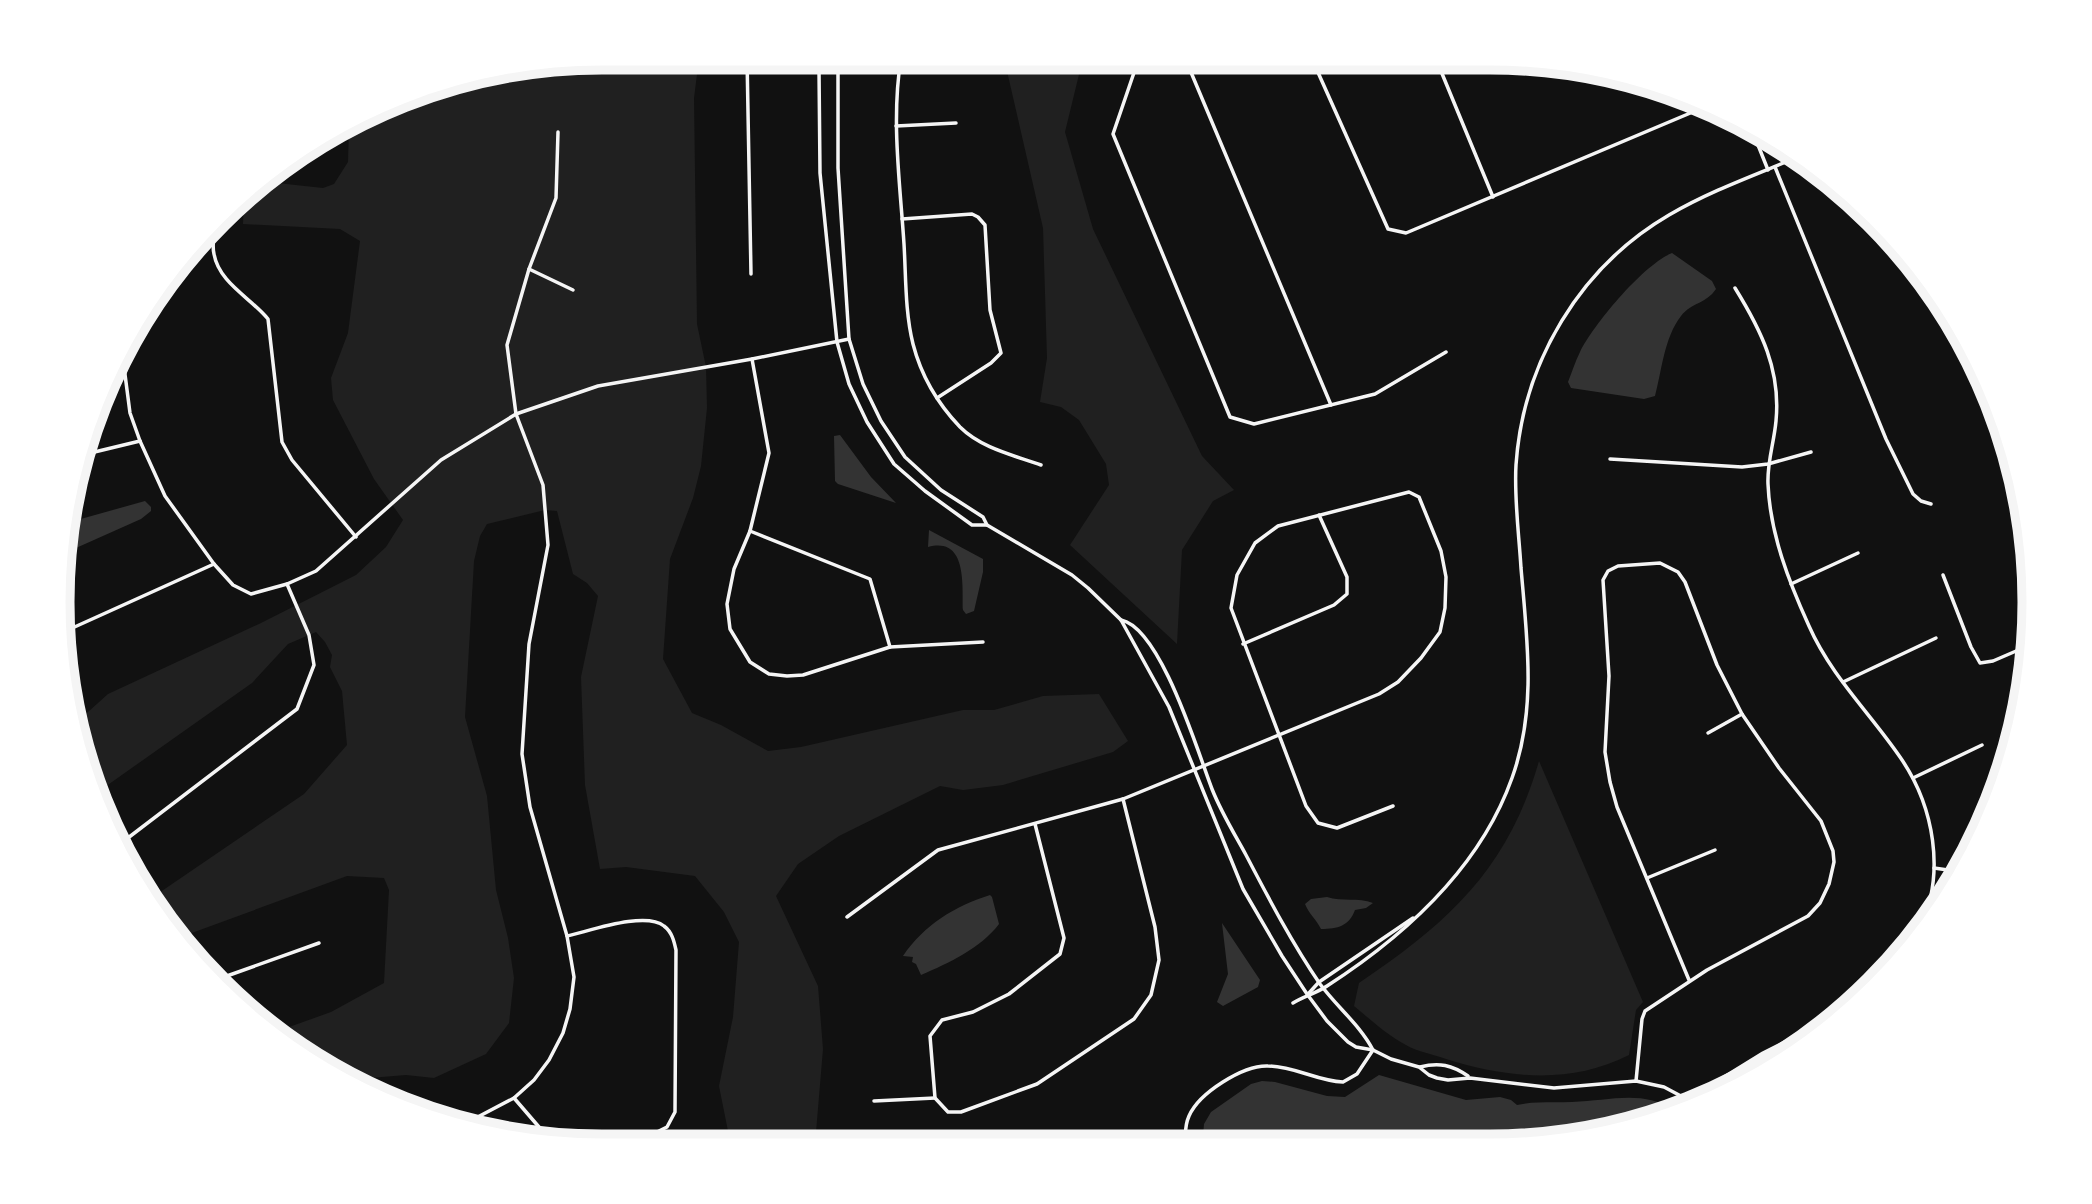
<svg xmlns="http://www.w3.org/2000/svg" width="2092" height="1204" viewBox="0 0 2092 1204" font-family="'Noto Serif',serif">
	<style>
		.green { fill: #202020 }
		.water { fill: #333 }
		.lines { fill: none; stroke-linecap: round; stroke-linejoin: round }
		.minor { stroke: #f5f5f5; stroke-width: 3.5 }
		.tertiary { stroke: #f5f5f5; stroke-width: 3.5 }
		.rim { fill: none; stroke: #f5f5f5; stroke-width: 9 }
	</style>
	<rect width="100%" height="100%" fill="#111"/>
	<g class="green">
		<path d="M 602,58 L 699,58 L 694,98 L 697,324 L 706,367 L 707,408 L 701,466 L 693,498 L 670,559 L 663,659 L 692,713 L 721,725 L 768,751 L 801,747 L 963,710 L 994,710 L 1043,696 L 1099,694 L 1128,741 L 1113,752 L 1003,785 L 963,790 L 940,786 L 839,836 L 798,864 L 776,896 L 818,986 L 823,1049 L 815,1144 L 725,1145 L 728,1131 L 719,1086 L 733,1017 L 739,942 L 724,912 L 695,876 L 626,867 L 600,869 L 585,785 L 581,677 L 598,596 L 587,583 L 573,574 L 557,511 L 545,510 L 487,524 L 480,536 L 474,561 L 465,717 L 487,796 L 496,890 L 508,938 L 514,978 L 509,1023 L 486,1054 L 434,1078 L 406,1075 L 345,1080 L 330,1073 L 278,1031 L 331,1012 L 384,983 L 389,890 L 384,878 L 347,876 L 178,938 L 153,897 L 304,794 L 347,745 L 342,691 L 330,667 L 332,655 L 325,642 L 316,632 L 288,644 L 252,683 L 95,794 L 78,721 L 108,694 L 261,623 L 356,575 L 386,547 L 403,520 L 374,479 L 333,400 L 331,378 L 348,333 L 360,241 L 340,229 L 243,224 L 244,200 L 252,193 L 277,183 L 323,188 L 334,184 L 348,162 L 349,128 L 427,87 Z"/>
		<path d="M 1004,58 L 1083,58 L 1065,132 L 1093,229 L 1202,456 L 1234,490 L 1213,501 L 1182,550 L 1177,644 L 1070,545 L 1109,485 L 1106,464 L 1079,420 L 1061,407 L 1040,402 L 1047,358 L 1043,228 Z"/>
		<path d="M 1539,761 L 1643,1002 L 1636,1010 L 1629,1055 C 1570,1085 1507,1078 1446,1059 C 1433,1054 1418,1052 1406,1045 C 1387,1035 1371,1020 1354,1006 L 1359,983 C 1449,922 1508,869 1539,761 Z"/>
	</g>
	<g class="water">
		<path d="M 1672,253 L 1712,281 L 1716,289 C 1706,304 1692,302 1681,316 C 1664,338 1662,370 1655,396 L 1644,399 L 1571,388 L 1568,382 C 1572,372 1575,362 1580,352 C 1594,324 1643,265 1672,253 Z"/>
		<path d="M 840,435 L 871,477 L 896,503 L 838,484 L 835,481 L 834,436 Z"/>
		<path d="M 145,501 L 151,507 L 151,511 L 141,519 L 67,552 L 70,522 Z"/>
		<path d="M 929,530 L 983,559 L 983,572 L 974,611 L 966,614 L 963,610 C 962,587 968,536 928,547 Z"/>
		<path d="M 990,895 L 992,897 L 999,924 C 981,948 949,963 921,975 L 916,964 L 912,962 L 913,957 L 903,956 C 924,925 955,906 990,895 Z"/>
		<path d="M 1327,897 C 1342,902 1358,897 1373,903 L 1366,908 L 1355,910 C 1349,926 1338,929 1321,929 C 1316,919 1309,914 1305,904 L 1311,899 Z"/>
		<path d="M 1222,923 L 1260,980 L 1258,987 L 1223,1006 L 1217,1002 L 1228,974 Z"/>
		<path d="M 1379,1075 L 1466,1100 L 1500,1097 L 1511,1100 L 1517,1105 C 1535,1101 1554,1103 1572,1102 C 1611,1101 1641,1089 1677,1111 L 1665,1117 L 1561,1142 L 1202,1143 L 1201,1140 L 1203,1136 L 1204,1124 L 1211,1112 L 1251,1084 L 1262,1081 L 1275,1082 L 1327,1096 L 1345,1097 Z"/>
	</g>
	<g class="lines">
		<g class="minor">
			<path d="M 747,58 L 751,274"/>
			<path d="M 901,58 C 891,120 900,182 904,244 C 906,277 905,312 913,344 C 921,375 938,404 960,427 C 981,448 1013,455 1041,465"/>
			<path d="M 1139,58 L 1113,134 L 1230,417 L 1254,424 L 1375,394 L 1446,352"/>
			<path d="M 1185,58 L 1331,405"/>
			<path d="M 1312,59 L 1388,229 L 1406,233 L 1707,106"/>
			<path d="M 1436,59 L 1493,197"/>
			<path d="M 746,62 L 838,71"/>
			<path d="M 1750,125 L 1768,170"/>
			<path d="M 896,126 L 956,123"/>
			<path d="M 1775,167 L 1886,439 L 1913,494 L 1921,501 L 1931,504"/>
			<path d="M 902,219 L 972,214 L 978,217 L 985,225 L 990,310 L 1001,353 L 991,363 L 937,398"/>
			<path d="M 214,230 C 214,238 212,247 214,254 C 219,283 251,298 268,319 L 282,442 L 292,460 L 356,537"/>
			<path d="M 529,269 L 573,290"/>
			<path d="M 1735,288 C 1761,330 1781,370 1776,421 C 1774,443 1767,462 1768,484 C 1770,534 1789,582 1809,626 C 1831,676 1870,713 1900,757 C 1934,806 1946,873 1920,928"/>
			<path d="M 1955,324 L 2014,469"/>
			<path d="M 123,359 L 130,413 L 140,441 L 165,496 L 214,564 L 233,585 L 251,594 L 287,584 L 316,571 L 441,460 L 516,414 L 598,386 L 752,359 L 849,339"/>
			<path d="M 752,359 L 769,453 L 750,531 L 734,569 L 727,604 L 730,629 L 750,662 L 769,674 L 787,676 L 803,675 L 890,647 L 983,642"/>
			<path d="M 78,456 L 140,441"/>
			<path d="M 1610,459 L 1742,467 L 1768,464 L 1811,452"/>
			<path d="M 750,531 L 870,579 L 890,647"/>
			<path d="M 1943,575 L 1971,647 L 1980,663 L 1993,661 L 2030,645"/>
			<path d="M 1791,584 L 1858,553"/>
			<path d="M 59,634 L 214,564"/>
			<path d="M 1243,644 L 1334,605 L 1347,594 L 1347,577 L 1319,515"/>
			<path d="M 1843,682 L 1936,638"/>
			<path d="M 1708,733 L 1742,714"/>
			<path d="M 1913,778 L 1982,745"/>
			<path d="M 1035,824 L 1064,938 L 1060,954 L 1009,994 L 973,1012 L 942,1020 L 930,1036 L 935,1098 L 948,1112 L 961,1112 L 1037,1084 L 1134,1019 L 1151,995 L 1159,960 L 1155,927 L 1123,799"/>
			<path d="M 120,844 L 297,709 L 314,665 L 309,635 L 287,584"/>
			<path d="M 1934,868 L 1962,872"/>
			<path d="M 1647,878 L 1715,850"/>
			<path d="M 847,917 L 938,850 L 1123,799 L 1379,694 L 1398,682 L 1421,658 L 1440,632 L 1445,608 L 1446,577 L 1441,551 L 1419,497 L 1409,492 L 1278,526 L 1255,543 L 1237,575 L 1231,608 L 1306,806 L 1318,823 L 1337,828 L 1393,806"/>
			<path d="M 218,981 L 224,977 L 319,943"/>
			<path d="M 1636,1081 L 1642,1019 L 1645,1011 L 1707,970 L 1808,916 L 1820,903 L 1829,884 L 1834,862 L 1833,851 L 1821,821 L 1779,768 L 1742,714 L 1717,665 L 1685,582 L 1678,572 L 1660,563 L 1618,566 L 1608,571 L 1603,580 L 1609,676 L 1605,752 L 1610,782 L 1617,807 L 1689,980"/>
			<path d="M 514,1098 L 545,1134 L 562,1143 L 651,1135 L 667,1127 L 675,1112 L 676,950 C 674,941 672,932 664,926 C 645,911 590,931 567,936"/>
			<path d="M 874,1101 L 935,1098"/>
			<path d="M 1693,1102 L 1716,1082 L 1763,1053 L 1846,1011"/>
			<path d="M 458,1124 L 472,1120 L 514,1098 L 534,1080 L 549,1060 L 563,1033 L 570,1009 L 574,977 L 567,936 L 530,807 L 522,754 L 529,644 L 548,545 L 543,485 L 516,414 L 507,345 L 529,269 L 556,198 L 558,132"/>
		</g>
		<g class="tertiary">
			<path d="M 822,58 L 819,70 L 820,173 L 837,342 L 849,384 L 867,422 L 894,464 L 925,491 L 972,525 L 987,525"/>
			<path d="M 840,58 L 838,71 L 838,168 L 849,339 L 863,384 L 881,421 L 905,457 L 941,490 L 983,517 L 987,525 L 1072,575 L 1088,588 L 1121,620 L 1169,707 L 1243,889 L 1282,956 L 1307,994 L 1327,1021 L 1348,1042 L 1356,1047 L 1373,1050 L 1391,1059 L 1419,1067 L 1429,1075 L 1437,1078 L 1448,1080 L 1470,1078 L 1554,1088 L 1636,1081 L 1664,1087 L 1694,1103"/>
			<path d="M 1121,620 C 1161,628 1198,753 1212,789 C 1221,812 1234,833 1246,855 C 1269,899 1292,943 1320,984 C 1337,1007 1360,1025 1373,1050"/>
			<path d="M 1309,993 L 1319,982 L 1413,918"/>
			<path d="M 1293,1003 C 1304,996 1317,993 1327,986 C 1406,935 1480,868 1512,778 C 1537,709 1527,639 1521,568 C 1519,534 1514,499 1516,465 C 1523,362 1580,267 1669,215 C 1710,191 1755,175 1798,157"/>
			<path d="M 1420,1067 C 1439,1062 1452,1065 1468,1076"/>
			<path d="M 1186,1143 C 1185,1134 1185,1125 1189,1116 C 1199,1093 1243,1065 1268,1066 C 1294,1066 1317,1081 1343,1082 L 1357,1074 L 1373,1050"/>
		</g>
	</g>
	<path d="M0 0H2092V1204H0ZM602 70H1490A532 532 0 0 1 2022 602V602A532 532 0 0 1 1490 1134H602A532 532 0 0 1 70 602V602A532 532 0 0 1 602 70Z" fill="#fff" fill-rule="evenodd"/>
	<path class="rim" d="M602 70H1490A532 532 0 0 1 2022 602V602A532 532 0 0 1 1490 1134H602A532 532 0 0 1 70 602V602A532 532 0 0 1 602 70Z"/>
</svg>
